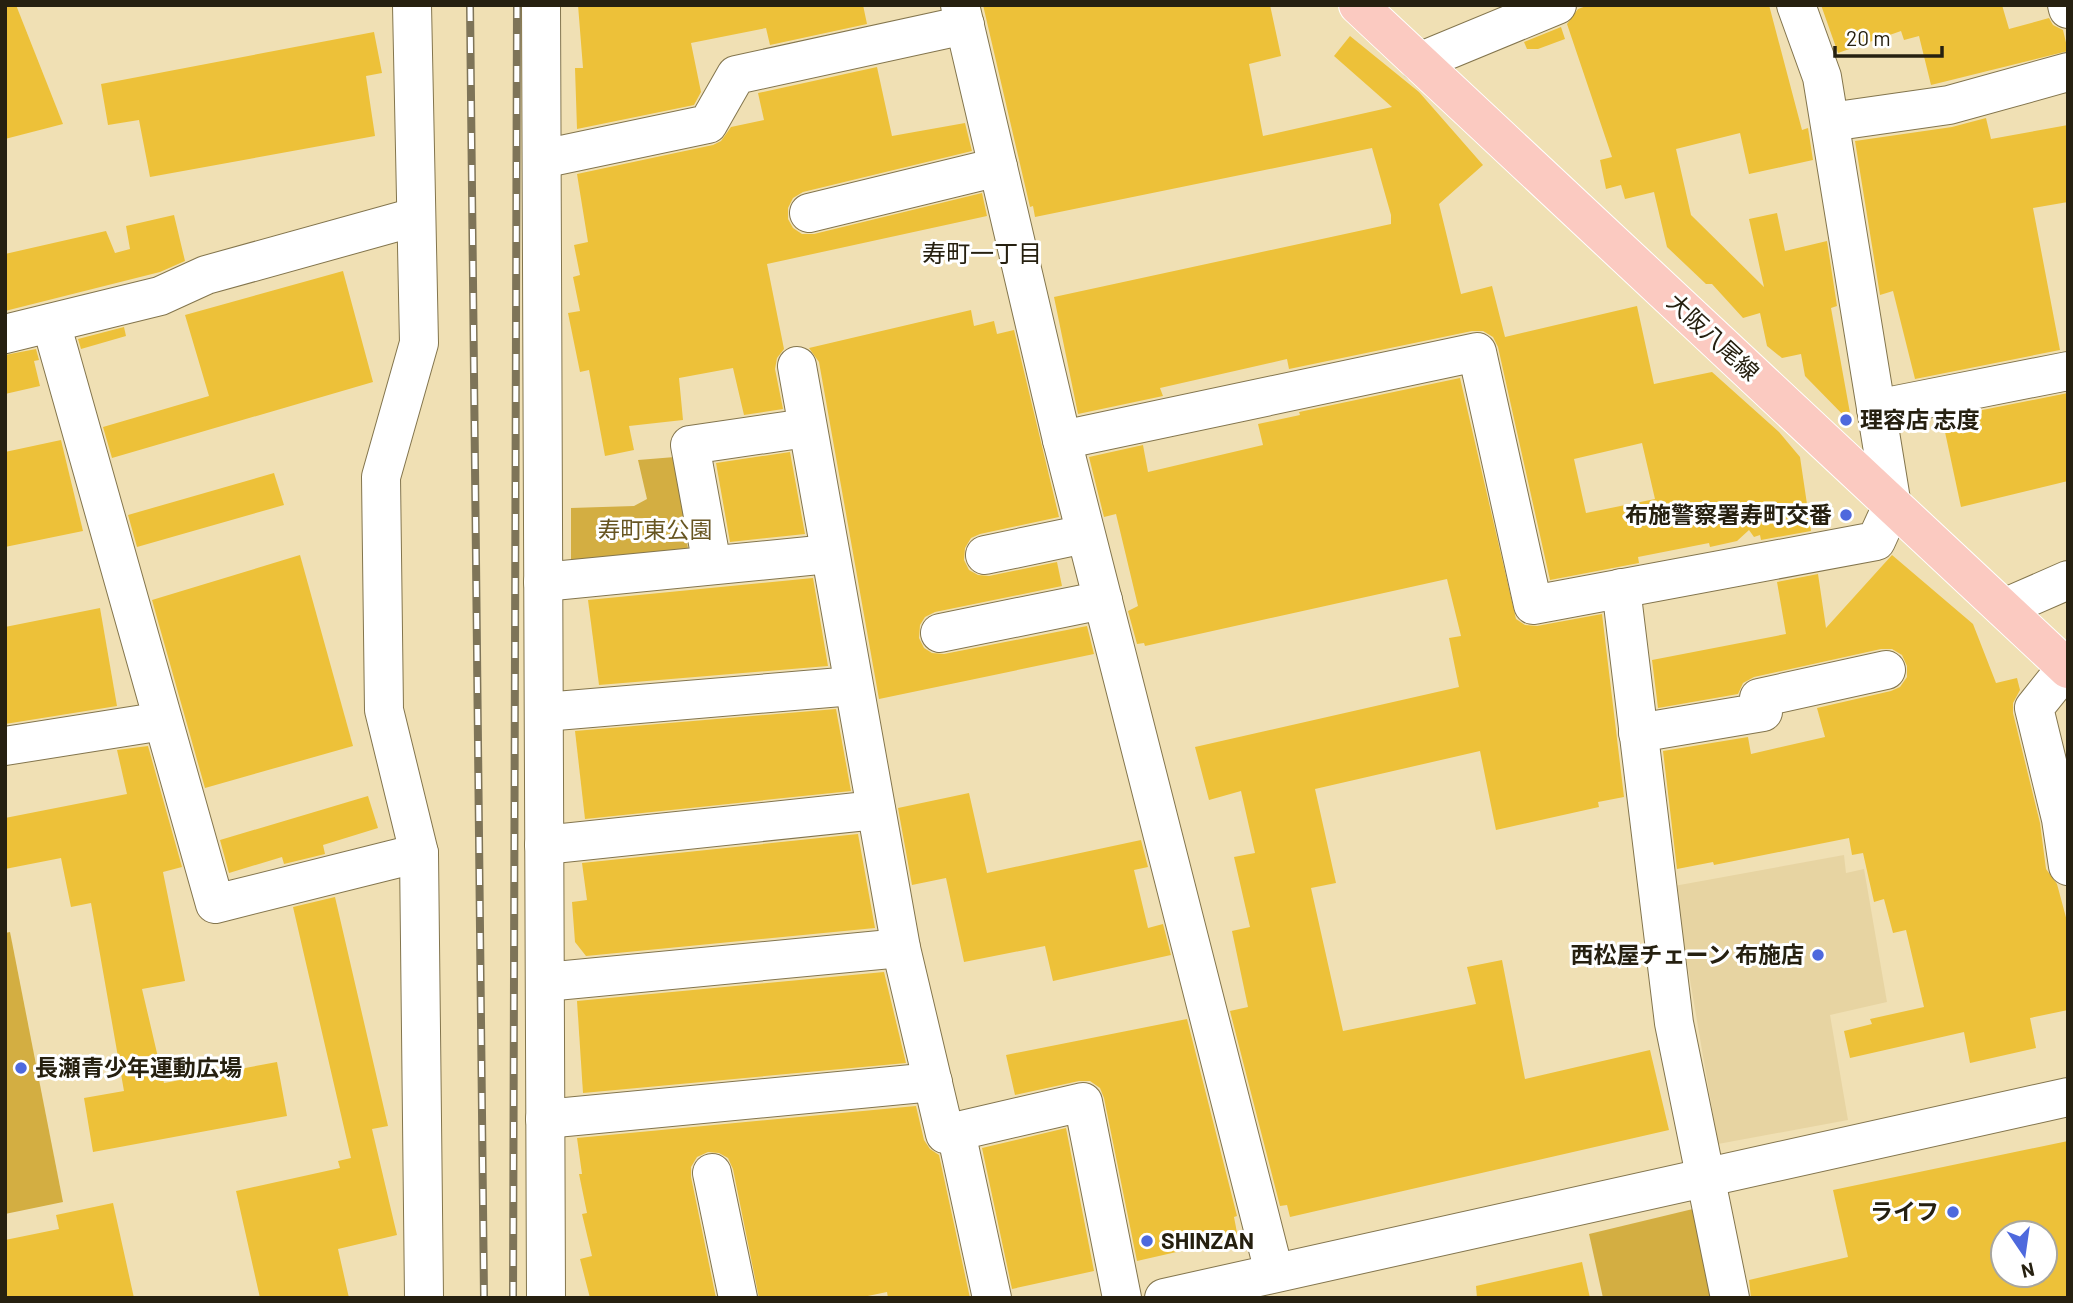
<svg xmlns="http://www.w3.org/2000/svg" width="2073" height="1303" viewBox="0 0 2073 1303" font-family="Barlow,'Noto Sans JP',sans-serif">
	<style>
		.built { fill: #e7d4a2 }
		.green { fill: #d3ae42 }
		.building { fill: #edc139; fill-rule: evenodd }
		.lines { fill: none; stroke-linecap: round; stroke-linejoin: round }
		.minor-casing { stroke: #83754d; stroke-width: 40 }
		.major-casing { stroke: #fff; stroke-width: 40 }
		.minor { stroke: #fff; stroke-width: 38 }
		.major { stroke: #fbcac1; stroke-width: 38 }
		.rail-casing { stroke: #7e7458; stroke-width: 8 }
		.rail { stroke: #fff; stroke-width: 5; stroke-dasharray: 16; stroke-linecap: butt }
		.poi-dot { fill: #4e69dd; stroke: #fff; stroke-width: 2.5 }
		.labels { text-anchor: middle; stroke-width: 6; stroke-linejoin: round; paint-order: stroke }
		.street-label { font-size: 23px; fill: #262010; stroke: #fff }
		.poi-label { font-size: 23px; font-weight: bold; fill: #262010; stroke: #fff; text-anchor: start }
		.park-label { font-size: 23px; fill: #675522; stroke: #fff }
		.neighbourhood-label { font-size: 24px; fill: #262010; stroke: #fff }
	</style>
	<rect width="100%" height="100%" fill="#f0e0b4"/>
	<path class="built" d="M 1844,855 L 1846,873 L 1864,869 L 1887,1002 L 1830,1015 L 1848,1120 L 1718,1144 L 1674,886 Z"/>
	<g class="green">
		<path d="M 675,457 L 688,549 L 571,567 L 571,508 L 634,506 L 647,499 L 638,460 Z"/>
		<path d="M 10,932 L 63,1202 L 5,1214 L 5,933 Z"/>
		<path d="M 1697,1208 L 1718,1298 L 1603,1298 L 1589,1234 Z"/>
	</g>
	<g class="building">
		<path d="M 5,5 L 16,5 L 63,124 L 5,139 Z"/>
		<path d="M 578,5 L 863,5 L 867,24 L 770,45 L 766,28 L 691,43 L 701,92 L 694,105 L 577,129 L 575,68 L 583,68 Z"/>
		<path d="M 983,5 L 1270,5 L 1281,56 L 1249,64 L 1263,136 L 1392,107 L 1334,56 L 1350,36 L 1419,92 L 1483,165 L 1439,204 L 1461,294 L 1492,286 L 1505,337 L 1637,306 L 1654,384 L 1712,372 L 1779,432 L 1800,457 L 1811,531 L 1761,540 L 1760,535 L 1754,537 L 1749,530 L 1737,541 L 1710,547 L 1709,543 L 1638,557 L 1639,563 L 1550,580 L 1498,347 L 1493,337 L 1483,331 L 1472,331 L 1289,369 L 1287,359 L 1160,388 L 1163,396 L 1078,414 L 1054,297 L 1391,224 L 1391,215 L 1372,148 L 1035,217 L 1033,206 L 1030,207 ZM 1642,443 L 1655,499 L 1586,513 L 1574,459 Z"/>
		<path d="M 1589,5 L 1769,5 L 1802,130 L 1808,128 L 1813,160 L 1749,174 L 1740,133 L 1676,149 L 1691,215 L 1764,287 L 1749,219 L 1777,213 L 1785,251 L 1827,241 L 1837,306 L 1831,308 L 1852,424 L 1805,376 L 1801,354 L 1782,358 L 1767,346 L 1760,313 L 1743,318 L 1712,284 L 1706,284 L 1667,247 L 1654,192 L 1625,199 L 1621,185 L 1606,189 L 1600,160 L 1612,157 L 1567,24 L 1578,9 Z"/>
		<path d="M 1821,5 L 2002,5 L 2009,29 L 2049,18 L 2053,25 L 2063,30 L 2068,51 L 1931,85 L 1919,36 L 1904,40 L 1901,31 L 1838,53 Z"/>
		<path d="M 1561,27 L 1565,39 L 1538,49 L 1527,49 L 1524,42 Z"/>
		<path d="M 374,32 L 382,73 L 366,76 L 375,136 L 150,177 L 139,120 L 108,125 L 101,84 Z"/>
		<path d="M 877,67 L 892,136 L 965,123 L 972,151 L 803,192 L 793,198 L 788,208 L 788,219 L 793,228 L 802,234 L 814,234 L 982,193 L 987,216 L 767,264 L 784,349 L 777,358 L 775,369 L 783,409 L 744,415 L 733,368 L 679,378 L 683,420 L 629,426 L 634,450 L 605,456 L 589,370 L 580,372 L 568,313 L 580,311 L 573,277 L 580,275 L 574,245 L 588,242 L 577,174 L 713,145 L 721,141 L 731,127 L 764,120 L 758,93 Z"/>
		<path d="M 1986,118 L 1991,139 L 2068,125 L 2068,202 L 2033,208 L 2060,350 L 1915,379 L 1893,291 L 1880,295 L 1855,141 L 1952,127 Z"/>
		<path d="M 174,215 L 185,261 L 160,272 L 5,311 L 5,254 L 106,231 L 115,253 L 130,249 L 126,226 Z"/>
		<path d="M 343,271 L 373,382 L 112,458 L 103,427 L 209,396 L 185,315 Z"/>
		<path d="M 971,310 L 974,326 L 994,321 L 997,334 L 1014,330 L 1059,517 L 980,534 L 971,538 L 965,548 L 964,560 L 969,570 L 978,575 L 989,576 L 1057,562 L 1062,586 L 935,612 L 925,617 L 920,625 L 919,638 L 924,648 L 932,653 L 944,654 L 1087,626 L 1094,654 L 879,699 L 819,362 L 809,348 Z"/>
		<path d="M 124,327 L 126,336 L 81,349 L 78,339 Z"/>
		<path d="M 36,349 L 39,360 L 34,361 L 40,386 L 5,394 L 5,355 Z"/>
		<path d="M 1460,378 L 1516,619 L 1525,625 L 1537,626 L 1602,614 L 1624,797 L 1598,802 L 1599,807 L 1496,830 L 1480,751 L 1315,789 L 1336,883 L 1311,888 L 1343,1031 L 1476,1004 L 1467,967 L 1502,960 L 1525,1079 L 1650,1050 L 1669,1130 L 1290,1217 L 1287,1205 L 1280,1206 L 1230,1011 L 1248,1007 L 1232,931 L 1250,927 L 1234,857 L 1255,853 L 1241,791 L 1209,800 L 1195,747 L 1459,687 L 1449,638 L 1461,636 L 1447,579 L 1145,646 L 1144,643 L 1137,644 L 1128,611 L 1138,606 L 1116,514 L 1104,517 L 1089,457 L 1143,445 L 1148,472 L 1263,445 L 1258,424 L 1300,415 L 1299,412 Z"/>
		<path d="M 2068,393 L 2068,481 L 1961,507 L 1942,418 Z"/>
		<path d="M 61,440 L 83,531 L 5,547 L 5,452 Z"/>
		<path d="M 790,452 L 805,534 L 730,542 L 716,463 Z"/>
		<path d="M 274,473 L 284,505 L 137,547 L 128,515 Z"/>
		<path d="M 300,555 L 353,746 L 205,788 L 152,600 Z"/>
		<path d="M 1892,555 L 1973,624 L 1996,683 L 2017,678 L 2020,690 L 2013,703 L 2013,713 L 2040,823 L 2046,869 L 2057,884 L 2068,925 L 2068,1010 L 2030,1018 L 2036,1048 L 1970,1063 L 1964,1032 L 1850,1058 L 1844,1031 L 1872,1024 L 1870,1019 L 1924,1007 L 1906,930 L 1893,933 L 1884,899 L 1874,902 L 1863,853 L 1852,855 L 1849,838 L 1714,865 L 1713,862 L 1677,869 L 1663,751 L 1748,737 L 1751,754 L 1825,737 L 1817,708 L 1891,691 L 1900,687 L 1907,677 L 1907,666 L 1902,655 L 1892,649 L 1881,649 L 1754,677 L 1743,683 L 1738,694 L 1658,708 L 1652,660 L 1786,634 L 1777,582 L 1818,574 L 1826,628 Z"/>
		<path d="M 813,578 L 828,666 L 599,685 L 588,600 Z"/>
		<path d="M 100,608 L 117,706 L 5,724 L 5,627 Z"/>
		<path d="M 836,709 L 851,791 L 585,819 L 575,731 Z"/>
		<path d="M 148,746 L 182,867 L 163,872 L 185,981 L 142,989 L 164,1083 L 277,1062 L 287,1116 L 93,1152 L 84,1098 L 124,1091 L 91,903 L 71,907 L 61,858 L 5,869 L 5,818 L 127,794 L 117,750 Z"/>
		<path d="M 969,793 L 987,873 L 1141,840 L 1148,867 L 1134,870 L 1148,928 L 1163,924 L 1171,955 L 1053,981 L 1045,946 L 964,962 L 946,878 L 912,885 L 898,808 Z"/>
		<path d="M 368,796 L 378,828 L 323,845 L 325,854 L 284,864 L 282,857 L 229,873 L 220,840 Z"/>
		<path d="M 858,834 L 875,928 L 586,956 L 575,942 L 572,902 L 587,900 L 582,863 Z"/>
		<path d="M 335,897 L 388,1126 L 372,1129 L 397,1235 L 338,1249 L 349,1298 L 260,1298 L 236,1191 L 340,1168 L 338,1161 L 351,1158 L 293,907 Z"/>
		<path d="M 884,972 L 906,1063 L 583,1093 L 577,1001 Z"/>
		<path d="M 1187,1019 L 1237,1216 L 1234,1217 L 1238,1238 L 1137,1261 L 1104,1098 L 1100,1088 L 1090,1081 L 1079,1081 L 1015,1095 L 1006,1055 Z"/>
		<path d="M 916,1106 L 924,1140 L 930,1149 L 939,1155 L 970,1298 L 888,1298 L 887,1292 L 858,1298 L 759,1298 L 733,1169 L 728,1158 L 719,1153 L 708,1152 L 697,1157 L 691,1167 L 691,1177 L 716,1298 L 590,1298 L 580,1259 L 592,1256 L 582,1214 L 587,1213 L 579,1174 L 582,1174 L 577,1138 Z"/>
		<path d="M 1066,1128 L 1094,1271 L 1012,1289 L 982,1148 Z"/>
		<path d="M 2068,1141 L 2068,1298 L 1751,1298 L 1749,1280 L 1848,1257 L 1833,1190 ZM 2003,1233 L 2045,1233 L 2045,1275 L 2003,1275 Z"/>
		<path d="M 113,1203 L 134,1298 L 5,1298 L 5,1240 L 59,1229 L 56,1215 Z"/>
		<path d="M 1582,1262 L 1590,1298 L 1477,1298 L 1476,1286 Z"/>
	</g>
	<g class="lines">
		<g class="minor-casing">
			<g id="minor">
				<path d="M 412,5 L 419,343 L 381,477 L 384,710 L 419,853 L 424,1298"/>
				<path d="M 541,5 L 546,1298"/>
				<path d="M 960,5 L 1062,440 L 1274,1272"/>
				<path d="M 2067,5 L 2068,9"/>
				<path d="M 1419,62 L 1557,5"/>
				<path d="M 1830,122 L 1949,105 L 2068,72"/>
				<path d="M 542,159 L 708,124 L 736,75 L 965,25"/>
				<path d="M 809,213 L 998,167"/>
				<path d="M 51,323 L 215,904 L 419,853"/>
				<path d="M 5,334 L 160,296 L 206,275 L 415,217"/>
				<path d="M 797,366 L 901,948 L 945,1134 L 1083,1102 L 1122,1298"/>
				<path d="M 1876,409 L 2068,371"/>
				<path d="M 1062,440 L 1477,352 L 1533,605 L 1876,541 L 1892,506 L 1822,77 L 1796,5"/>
				<path d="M 985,555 L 1085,534"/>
				<path d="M 712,565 L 690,445 L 806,428"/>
				<path d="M 543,582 L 829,554"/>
				<path d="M 1621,588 L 1674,1023 L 1730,1298"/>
				<path d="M 2004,608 L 2068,580"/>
				<path d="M 940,633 L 1103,600"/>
				<path d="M 2066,668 L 2034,708 L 2061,819 L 2068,866"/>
				<path d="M 544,712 L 853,686"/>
				<path d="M 1638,733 L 1763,712 L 1759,698 L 1886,670"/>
				<path d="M 5,746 L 163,721"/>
				<path d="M 544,845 L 876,810"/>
				<path d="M 545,982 L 901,948"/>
				<path d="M 545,1119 L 933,1082"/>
				<path d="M 956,1132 L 992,1298"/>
				<path d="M 712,1173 L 738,1298"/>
				<path d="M 1164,1298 L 2068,1097"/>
			</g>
		</g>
		<g class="major-casing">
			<path id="major" d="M 1358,5 L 2068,669"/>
		</g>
		<use href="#minor" class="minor"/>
		<use href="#major" class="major"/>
		<g class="rail-casing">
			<g id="rail">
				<path d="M 470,5 L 484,1298"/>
				<path d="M 513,1298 L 517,5"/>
			</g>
		</g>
		<use href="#rail" class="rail"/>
	</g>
	<g class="poi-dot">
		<circle cx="1846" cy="420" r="7"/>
		<circle cx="1846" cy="515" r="7"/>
		<circle cx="1818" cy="955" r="7"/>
		<circle cx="21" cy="1068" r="7"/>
		<circle cx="1953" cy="1212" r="7"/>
		<circle cx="1147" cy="1241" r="7"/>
	</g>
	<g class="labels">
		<g class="street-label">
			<text transform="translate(1713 337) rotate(43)" y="8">大阪八尾線</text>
		</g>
		<g class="poi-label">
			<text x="1860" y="428">理容店 志度</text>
			<text x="1832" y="523" text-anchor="end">布施警察署寿町交番</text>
			<text x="1804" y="963" text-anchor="end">西松屋チェーン 布施店</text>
			<text x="35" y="1076">長瀬青少年運動広場</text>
			<text x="1939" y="1220" text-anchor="end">ライフ</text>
			<text x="1161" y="1249">SHINZAN</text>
		</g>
		<g class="park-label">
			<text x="655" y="538">寿町東公園</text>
		</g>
		<g class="neighbourhood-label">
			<text x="982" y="262">寿町一丁目</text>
		</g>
	</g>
	<rect width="2073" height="1303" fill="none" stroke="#262010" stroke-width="14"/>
	<g transform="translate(2024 1254) rotate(167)"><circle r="33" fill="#ffffff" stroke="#a8a69f" stroke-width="2"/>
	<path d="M0-5L12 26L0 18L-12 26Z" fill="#4e69dd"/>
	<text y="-10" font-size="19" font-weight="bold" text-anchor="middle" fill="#262010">N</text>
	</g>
	<path d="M1835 46v10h107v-10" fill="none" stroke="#262010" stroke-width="3.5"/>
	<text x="1846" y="46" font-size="21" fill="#262010" stroke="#ffffff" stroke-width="5" paint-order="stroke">20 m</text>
</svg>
